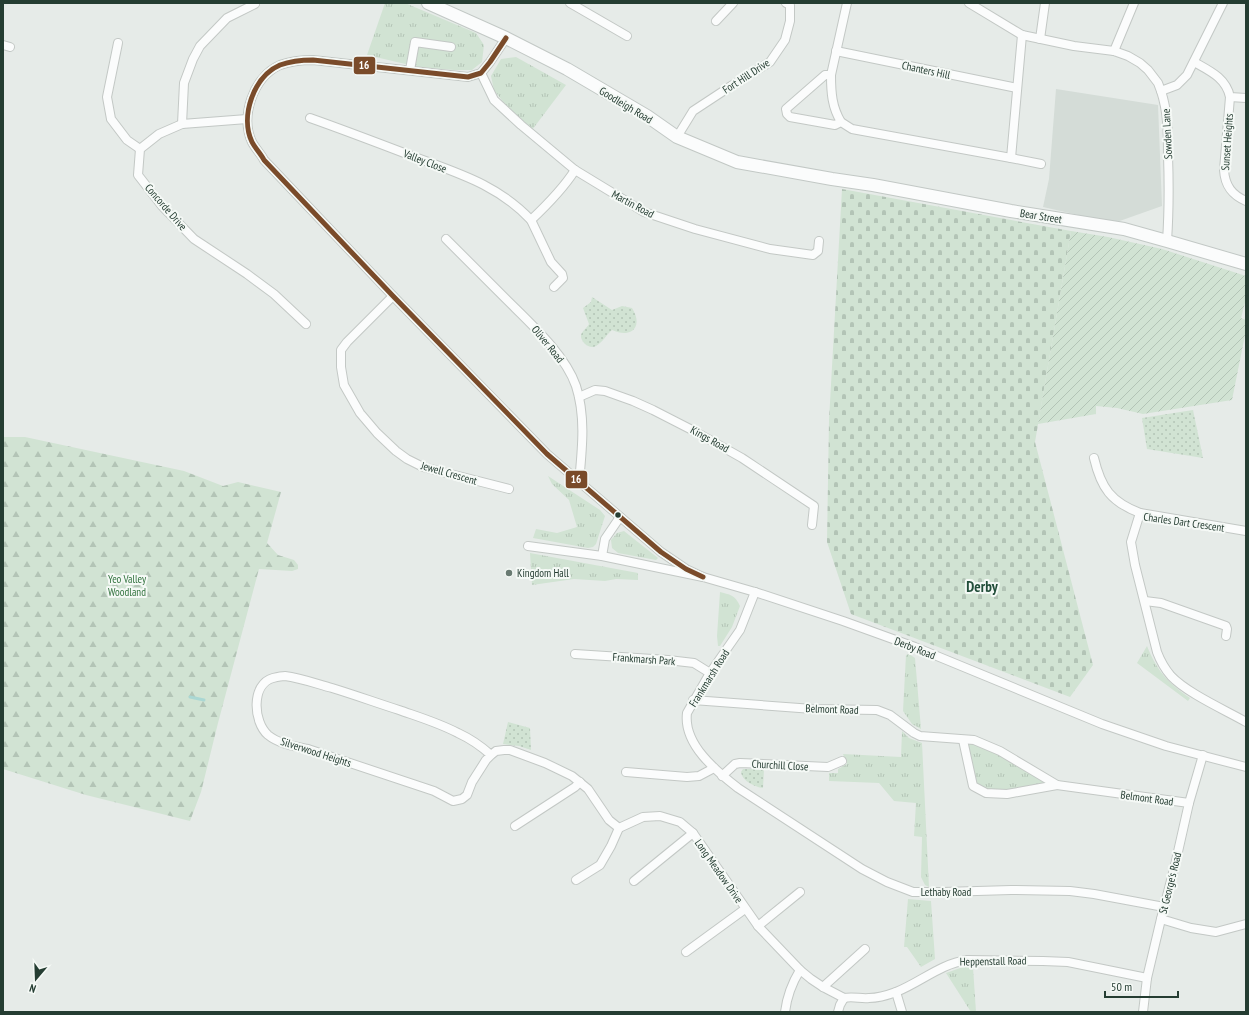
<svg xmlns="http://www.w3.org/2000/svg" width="1249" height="1015" viewBox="0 0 1249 1015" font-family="'PT Sans Narrow',sans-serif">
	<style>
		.built { fill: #d4dcd7 }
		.grass { fill: url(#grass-tufts) }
		.forest { fill: url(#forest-firs) }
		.cemetery { fill: url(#cemetery-stones) }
		.park { fill: url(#park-dots) }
		.garden { fill: url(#garden-furrows) }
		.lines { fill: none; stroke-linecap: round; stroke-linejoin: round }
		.stream { stroke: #aad7d3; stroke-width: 3 }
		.street-casing { stroke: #c3c8c5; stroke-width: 10 }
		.secondary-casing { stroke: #c2c8c5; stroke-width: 14 }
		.street { stroke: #fbfcfc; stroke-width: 8 }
		.secondary { stroke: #fbfcfc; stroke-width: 12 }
		.bus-1-casing { stroke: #f5f9f6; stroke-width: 8 }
		.bus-1 { stroke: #7a4b2a; stroke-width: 5 }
		.bus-dot { fill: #253d32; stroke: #f5f9f6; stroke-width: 1.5 }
		.poi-dot { fill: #697a72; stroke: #f5f9f6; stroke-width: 1.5 }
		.labels { text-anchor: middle; stroke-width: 4; stroke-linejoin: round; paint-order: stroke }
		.street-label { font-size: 11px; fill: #253d32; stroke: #f5f9f6 }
		.poi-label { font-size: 11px; fill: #253d32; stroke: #f5f9f6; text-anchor: start }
		.park-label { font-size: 11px; fill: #31723d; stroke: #f5f9f6 }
		.district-label { font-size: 15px; font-weight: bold; fill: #224e3a; stroke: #f5f9f6 }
		.line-badge { stroke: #f5f9f6; stroke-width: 1.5 }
		.badge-label { font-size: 11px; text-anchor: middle; font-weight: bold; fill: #fff }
	</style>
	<defs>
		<pattern id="grass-tufts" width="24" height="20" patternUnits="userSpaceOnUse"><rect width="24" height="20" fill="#d1e3d3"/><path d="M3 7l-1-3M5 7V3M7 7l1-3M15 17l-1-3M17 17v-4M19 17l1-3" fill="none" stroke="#b3c4b6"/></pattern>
		<pattern id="forest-firs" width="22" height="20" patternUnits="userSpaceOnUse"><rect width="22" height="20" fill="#d1e3d3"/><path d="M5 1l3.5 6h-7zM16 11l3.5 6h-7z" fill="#b3c4b6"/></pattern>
		<pattern id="cemetery-stones" width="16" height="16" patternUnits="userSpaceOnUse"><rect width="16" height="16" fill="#d1e3d3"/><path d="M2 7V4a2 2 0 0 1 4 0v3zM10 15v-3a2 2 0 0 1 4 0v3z" fill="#b3c4b6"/></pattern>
		<pattern id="park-dots" width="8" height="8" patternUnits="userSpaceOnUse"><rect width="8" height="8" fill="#d1e3d3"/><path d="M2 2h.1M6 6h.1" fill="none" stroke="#b3c4b6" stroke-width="1.8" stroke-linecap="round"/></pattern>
		<pattern id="garden-furrows" width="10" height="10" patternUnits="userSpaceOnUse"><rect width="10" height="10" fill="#d1e3d3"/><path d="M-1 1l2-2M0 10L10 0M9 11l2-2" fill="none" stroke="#b3c4b6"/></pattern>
	</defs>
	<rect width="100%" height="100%" fill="#e6ebe8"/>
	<path class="built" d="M 1056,89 L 1158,105 L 1162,206 L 1114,223 L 1043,207 L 1049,179 Z"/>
	<g class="grass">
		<path d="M 385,3 L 405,3 L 476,33 L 484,45 L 482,62 L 472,70 L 454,70 L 418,67 L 367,55 Z"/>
		<path d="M 516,57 L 566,85 L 532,130 L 507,107 L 494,90 L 491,76 L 501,59 Z"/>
		<path d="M 548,476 L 600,510 L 605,516 L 596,544 L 593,547 L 588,548 L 533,538 L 536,529 L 557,533 L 577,527 L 569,500 L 552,484 Z"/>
		<path d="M 624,531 L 658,558 L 656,560 L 618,553 L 612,548 L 611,540 L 617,533 Z"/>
		<path d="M 530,553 L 638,573 L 638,580 L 616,579 L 605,581 L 574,579 L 532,585 Z"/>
		<path d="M 720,592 C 731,595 735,595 740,606 L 732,627 L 720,646 L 718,646 L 717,636 Z"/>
		<path d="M 1147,646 C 1157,671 1168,683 1190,698 L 1188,701 L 1137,663 Z"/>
		<path d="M 909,654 L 915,658 L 921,729 L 912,724 L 903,711 L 906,655 Z"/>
		<path d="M 902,731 L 909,738 L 922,743 L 929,887 L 925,885 L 921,877 L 922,837 L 914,836 L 916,803 L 894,801 L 879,783 L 829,781 L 829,773 L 838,773 L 838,769 L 847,764 L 843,754 L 901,757 Z"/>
		<path d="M 963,740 L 974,741 L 1056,785 L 986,793 L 974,785 Z"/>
		<path d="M 908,899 L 931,901 L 935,959 L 921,967 L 907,947 L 904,947 Z"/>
		<path d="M 963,967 L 973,967 L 976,1012 L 971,1012 L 946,973 Z"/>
	</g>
	<path class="forest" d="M 3,437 L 25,437 L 184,471 L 223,486 L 238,482 L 281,492 L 267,543 L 278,555 L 294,560 L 298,565 L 298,569 L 292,571 L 259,569 L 218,723 L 201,792 L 190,821 L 86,795 L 3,769 Z"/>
	<path class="cemetery" d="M 842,189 L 1071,231 L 1035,442 L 1093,665 L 1070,697 L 851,614 L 827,542 L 829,420 Z"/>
	<g class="park">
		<path d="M 592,297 L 612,310 L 622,306 L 632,308 C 644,327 631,339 612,330 C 607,334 602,343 596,346 C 590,350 580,342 581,335 C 582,331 587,328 589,324 L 583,308 L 591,302 Z"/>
		<path d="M 1193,410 L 1203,458 L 1147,449 L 1142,418 Z"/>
		<path d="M 508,722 L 530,728 L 531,750 L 519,746 L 503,744 Z"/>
		<path d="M 743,769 L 764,769 L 763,788 C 755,787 742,781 741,772 Z"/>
	</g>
	<path class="garden" d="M 1071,231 L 1108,237 L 1162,249 L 1246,276 L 1246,299 L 1241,318 L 1246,320 L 1246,330 L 1232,400 L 1143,414 L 1117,408 L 1096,406 L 1096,414 L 1038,424 Z"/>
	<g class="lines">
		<path class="stream" d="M 190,697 L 204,700"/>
		<g class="street-casing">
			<g id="street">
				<path d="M 570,3 L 627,36"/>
				<path d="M 847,3 L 831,75 L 825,75 L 786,109 L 787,114 L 790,117 L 835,125 L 841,122 L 852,129 L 1011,158 L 1022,35"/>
				<path d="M 969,3 L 1022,35 L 1074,46 L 1114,51 L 1128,56 L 1140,63 L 1148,70 L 1158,83 L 1161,91"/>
				<path d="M 716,21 L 733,3"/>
				<path d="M 506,38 L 490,62 L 481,73 L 468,77 L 313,60 C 301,60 291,61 280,65 C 253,77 240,117 252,142 C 255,148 261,154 264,160 L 393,296 L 547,454 L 661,552 L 686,569 L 703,577"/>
				<path d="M 1040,39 L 1045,3"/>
				<path d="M 118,43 L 107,97 L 111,119 L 127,140 L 140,149"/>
				<path d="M 3,45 L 10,47"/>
				<path d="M 836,51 L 1017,88"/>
				<path d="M 1114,51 L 1134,3"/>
				<path d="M 1194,62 C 1210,71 1226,78 1230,97 L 1246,98"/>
				<path d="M 410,70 L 415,42 L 451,47"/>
				<path d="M 481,73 L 494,100 L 521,125 L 575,170 L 644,212 L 695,229 L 770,249 L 813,255 L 818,251 L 819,241"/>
				<path d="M 831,75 C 831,93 832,107 841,122"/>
				<path d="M 1230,97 L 1224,170 C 1225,186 1232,195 1246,201"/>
				<path d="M 310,118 C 344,130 378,143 412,156 C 457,173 497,184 531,220 C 548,204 563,189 575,170"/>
				<path d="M 247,119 L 182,124 L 159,134 L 140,149 L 138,175 L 162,206 L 194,239 L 247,274 L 274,294 L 306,324"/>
				<path d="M 182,124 L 184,83 L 193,59 L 200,46 L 227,18 L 255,4"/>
				<path d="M 677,137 L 693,111 L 731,86 L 770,62 L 785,40 L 790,21 L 790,5 L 786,3"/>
				<path d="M 1011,158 L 1041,164"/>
				<path d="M 531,220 L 551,262 L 562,274 L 563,278 L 554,287"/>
				<path d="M 446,239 C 466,259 486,279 506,299 C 529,322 565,354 576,386 C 586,417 582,450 579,482"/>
				<path d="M 1167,241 C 1169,212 1169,184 1168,155 C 1168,133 1168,112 1161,91 L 1177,85 L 1187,75 L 1223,3"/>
				<path d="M 393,296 L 347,342 L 341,350 L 341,367 L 344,385 L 360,413 L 377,433 L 396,451 L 407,459 L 423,467 L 509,489"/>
				<path d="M 579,397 L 595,390 L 605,391 L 633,401 L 653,410 L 694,431 L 742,458 L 814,506 L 812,525"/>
				<path d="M 1094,458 C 1101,488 1111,502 1140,513"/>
				<path d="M 1246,531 L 1140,513 L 1131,542 L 1135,565 L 1157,652 C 1160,660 1165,669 1171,676 C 1187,693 1225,710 1246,722"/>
				<path d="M 528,546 L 602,556 L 703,577 L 755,592 L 843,621 L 915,647 L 1102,724 L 1166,746 L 1246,767"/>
				<path d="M 602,556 L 605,539 L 620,517"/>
				<path d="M 755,592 L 740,630 L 710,673 L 687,713 C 683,744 716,771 738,788 L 862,869 L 887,882 L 913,892 L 943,892 L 1011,890 L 1070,891 L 1094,894 L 1164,907"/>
				<path d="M 1145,601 L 1161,603 L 1226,626 L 1227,629 L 1226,636"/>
				<path d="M 575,654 L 668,660 L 694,663 L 710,673"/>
				<path d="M 693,700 L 813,709 L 877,710 L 890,715 L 914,733 L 920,736 L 974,740 L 1000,751 L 1057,785 L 1189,803"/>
				<path d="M 963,740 L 973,786 L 986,793 L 1007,794 L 1057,785"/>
				<path d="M 491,755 C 481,746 471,739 458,733 C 439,723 419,717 399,710 C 377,703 355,695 332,688 C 317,684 301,678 285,676 C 281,676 277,677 273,678 C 251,684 253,722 268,735 C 279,744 294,746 308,749 L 434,791 L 453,801 L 462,799 L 467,795 L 472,782 L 486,760 L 491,755 L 496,751 L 504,750 L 510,750 L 545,763 L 572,776 L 588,789 L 609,820 L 619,828 L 643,817 L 660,816 L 680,822 L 693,833 L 758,926 L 800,970 L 811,979 L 823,987 L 844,998"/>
				<path d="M 626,772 L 687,777 L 699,776 L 714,768"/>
				<path d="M 722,776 L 735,764 L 740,763 L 828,767 L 842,761"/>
				<path d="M 515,826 L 575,787 L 580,782"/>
				<path d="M 576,880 L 600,865 L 611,846 L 619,828"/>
				<path d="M 634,881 L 693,833"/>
				<path d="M 1161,919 L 1191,928 L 1216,932 L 1246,924"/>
				<path d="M 758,926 L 800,892"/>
				<path d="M 686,952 L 745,909"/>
				<path d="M 823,987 L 865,949"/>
				<path d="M 896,992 L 902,1012"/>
				<path d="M 844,998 C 853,996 861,999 869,998 C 878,998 888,995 896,992 C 921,982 940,964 967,960 L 1043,961 L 1068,962 L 1147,978"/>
				<path d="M 785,1012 C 787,996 792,983 800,970"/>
				<path d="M 838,1012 L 840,1005 L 844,998"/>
				<path d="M 1143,1012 L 1147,978 L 1161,919 L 1175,865 L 1189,803 L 1203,755"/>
			</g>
		</g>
		<g class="secondary-casing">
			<path id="secondary" d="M 428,3 L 506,38 L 567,69 L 647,116 L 677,137 L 737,162 L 832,179 L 873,185 L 1011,211 L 1124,229 L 1167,241 L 1246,264"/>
		</g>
		<use href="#street" class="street"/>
		<use href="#secondary" class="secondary"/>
		<g class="bus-1-casing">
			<path id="bus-1" d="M 506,38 L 490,62 L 481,73 L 468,77 L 313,60 C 301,60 291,61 280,65 C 253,77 240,117 252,142 C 255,148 261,154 264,160 L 393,296 L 547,454 L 661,552 L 686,569 L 703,577"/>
		</g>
		<use href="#bus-1" class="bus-1"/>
	</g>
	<circle class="bus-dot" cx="618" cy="515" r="3.5"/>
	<circle class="poi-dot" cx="509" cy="573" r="4"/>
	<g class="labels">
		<g class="street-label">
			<text transform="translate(926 70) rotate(12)" y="4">Chanters Hill</text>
			<text transform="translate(746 76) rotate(-33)" y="4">Fort Hill Drive</text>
			<text transform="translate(626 105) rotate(31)" y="4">Goodleigh Road</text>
			<text transform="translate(1167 134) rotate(-93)" y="4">Sowden Lane</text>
			<text transform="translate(1227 142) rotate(-86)" y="4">Sunset Heights</text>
			<text transform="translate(425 161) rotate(21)" y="4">Valley Close</text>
			<text transform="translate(633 204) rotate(28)" y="4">Martin Road</text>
			<text transform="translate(166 207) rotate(49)" y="4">Concorde Drive</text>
			<text transform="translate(1041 216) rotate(9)" y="4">Bear Street</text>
			<text transform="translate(548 344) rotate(51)" y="4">Oliver Road</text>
			<text transform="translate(710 439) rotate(29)" y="4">Kings Road</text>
			<text transform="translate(449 473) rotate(16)" y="4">Jewell Crescent</text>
			<text transform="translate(1184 522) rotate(8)" y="4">Charles Dart Crescent</text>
			<text transform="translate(915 648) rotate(21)" y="4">Derby Road</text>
			<text transform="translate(644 659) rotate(4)" y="4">Frankmarsh Park</text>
			<text transform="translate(709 678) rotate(-58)" y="4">Frankmarsh Road</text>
			<text transform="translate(832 709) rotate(2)" y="4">Belmont Road</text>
			<text transform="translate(316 752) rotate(18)" y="4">Silverwood Heights</text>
			<text transform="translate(780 765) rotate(3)" y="4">Churchill Close</text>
			<text transform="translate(1147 798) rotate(8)" y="4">Belmont Road</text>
			<text transform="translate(719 871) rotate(55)" y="4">Long Meadow Drive</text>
			<text transform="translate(1170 883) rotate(-76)" y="4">St George's Road</text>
			<text x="946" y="896">Lethaby Road</text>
			<text transform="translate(993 961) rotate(-1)" y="4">Heppenstall Road</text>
		</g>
		<g class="poi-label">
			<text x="517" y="577">Kingdom Hall</text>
		</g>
		<g class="park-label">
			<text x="127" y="583">Yeo Valley<tspan x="127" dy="13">Woodland</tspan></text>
		</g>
		<g class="district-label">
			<text x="982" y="592">Derby</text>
		</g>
	</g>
	<g class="line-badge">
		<rect x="353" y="56" width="23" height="19" rx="4" fill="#7a4b2a"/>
		<rect x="565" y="470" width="23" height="19" rx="4" fill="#7a4b2a"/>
	</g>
	<g class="badge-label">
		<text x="364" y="69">16</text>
		<text x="576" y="483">16</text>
	</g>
	<rect width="1249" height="1015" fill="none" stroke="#253d32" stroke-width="8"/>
	<g transform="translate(36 979) rotate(199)" stroke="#f5f9f6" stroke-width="3" paint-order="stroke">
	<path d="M0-3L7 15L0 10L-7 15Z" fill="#253d32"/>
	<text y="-6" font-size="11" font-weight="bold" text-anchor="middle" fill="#253d32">N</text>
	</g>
	<path d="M1105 991v6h73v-6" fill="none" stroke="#253d32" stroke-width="2"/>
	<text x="1111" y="991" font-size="12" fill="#253d32" stroke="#f5f9f6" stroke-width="3" paint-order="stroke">50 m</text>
</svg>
